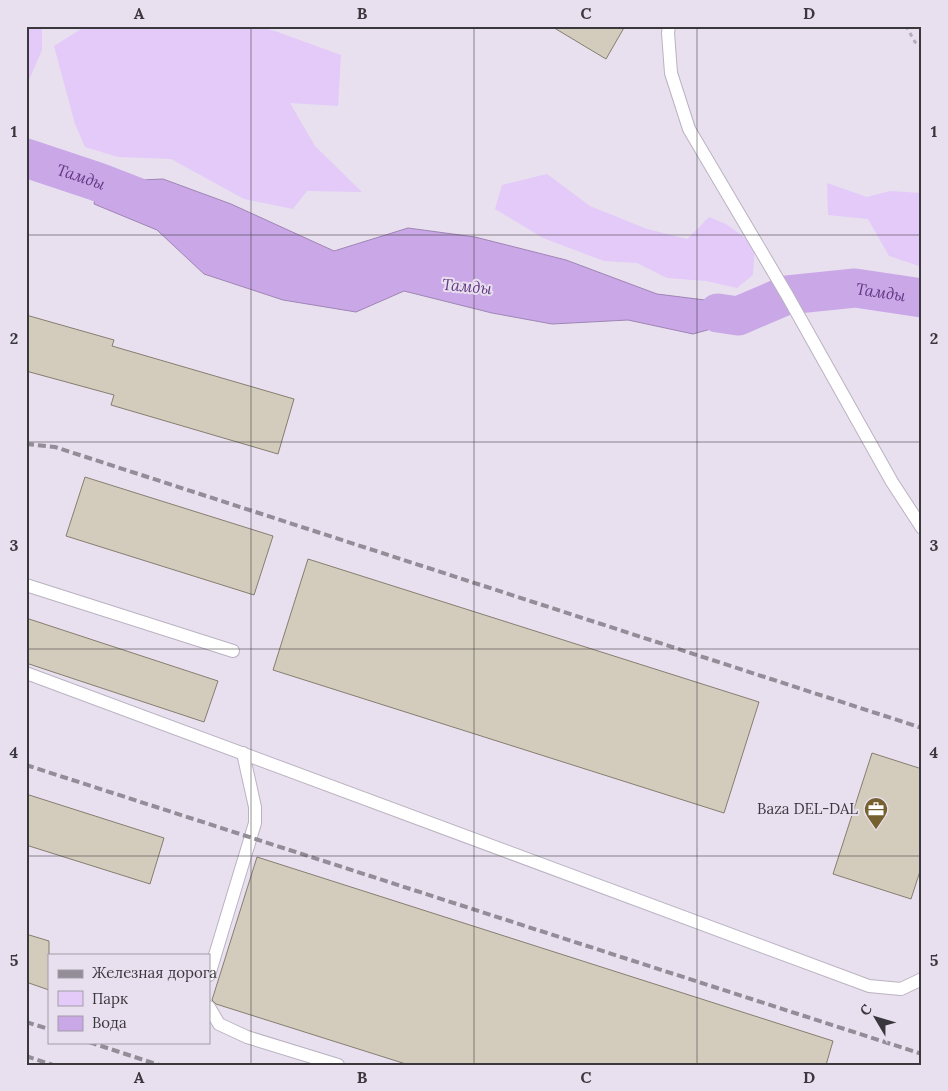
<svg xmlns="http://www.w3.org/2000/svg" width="948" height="1091" viewBox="0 0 948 1091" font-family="Lora,serif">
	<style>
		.green { fill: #e3caf8 }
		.water { fill: #caa7e7; stroke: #9f85b4 }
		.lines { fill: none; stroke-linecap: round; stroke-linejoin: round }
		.river { stroke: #caa7e7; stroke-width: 39 }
		.building { fill: #d3cbbc; stroke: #857e70 }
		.service-casing { stroke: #bab2c1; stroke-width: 14 }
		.path { stroke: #b4adb9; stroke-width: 3; stroke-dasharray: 4 4; stroke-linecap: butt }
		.service { stroke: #fff; stroke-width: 12 }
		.rail { stroke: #928d97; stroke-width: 4; stroke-dasharray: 8 4; stroke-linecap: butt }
		.grid { fill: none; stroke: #3a373d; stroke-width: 1; stroke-opacity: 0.55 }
		.labels { text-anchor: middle; stroke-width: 4; stroke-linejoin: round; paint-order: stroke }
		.poi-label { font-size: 15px; fill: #3a373d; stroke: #e8e0ef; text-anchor: end }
		.water-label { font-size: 16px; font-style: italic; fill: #633783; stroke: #e8e0ef }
		.neatline { fill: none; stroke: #3a373d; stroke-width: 2 }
		.grid-label { font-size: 16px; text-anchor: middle; font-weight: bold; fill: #3a373d }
	</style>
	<rect width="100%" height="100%" fill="#e8e0ef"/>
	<g class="green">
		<path d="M 26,26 L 42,26 L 42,50 L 26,87 Z"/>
		<path d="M 86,26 L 256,26 L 275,31 L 341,55 L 338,106 L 290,103 L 315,146 L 362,192 L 307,191 L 293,209 L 244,199 L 171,159 L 118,157 L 85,147 L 75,124 L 54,46 Z"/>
		<path d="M 547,174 L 590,206 L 647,229 L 687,239 L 709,217 L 726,224 L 755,245 L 753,275 L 737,288 L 706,281 L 667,278 L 637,263 L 604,261 L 543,238 L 495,209 L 502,185 Z"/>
		<path d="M 827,183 L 867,197 L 890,191 L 922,193 L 922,267 L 889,256 L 868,219 L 828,215 Z"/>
	</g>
	<path class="water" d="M 163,179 L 231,204 L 334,251 L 408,228 L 475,237 L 566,260 L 657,294 L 721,302 L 769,303 L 750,318 L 693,334 L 628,320 L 552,324 L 492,313 L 404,291 L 356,312 L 283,300 L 204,274 L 157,230 L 94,204 L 98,182 Z"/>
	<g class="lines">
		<g class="river">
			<path id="s1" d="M 26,158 L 98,182 L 147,201"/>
			<path id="s2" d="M 718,313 L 738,316 L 787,295 L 855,288 L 922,298"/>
		</g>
	</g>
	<g class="building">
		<path d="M 551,26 L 625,26 L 606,59 Z"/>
		<path d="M 26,315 L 114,340 L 112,346 L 294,399 L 278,454 L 111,405 L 114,395 L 26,371 Z"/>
		<path d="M 85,477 L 273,536 L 254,595 L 66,536 Z"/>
		<path d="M 308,559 L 759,702 L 724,813 L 273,670 Z"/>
		<path d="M 26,618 L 218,681 L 204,722 L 26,663 Z"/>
		<path d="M 872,753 L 922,769 L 922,865 L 911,899 L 833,874 Z"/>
		<path d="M 26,794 L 164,838 L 150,884 L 26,845 Z"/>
		<path d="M 257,857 L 833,1041 L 826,1065 L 409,1065 L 216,1004 L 212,1000 Z"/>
		<path d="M 26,934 L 49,941 L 49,990 L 26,982 Z"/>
	</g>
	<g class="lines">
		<g class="service-casing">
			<g id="service">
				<path d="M 669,26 L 668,33 L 671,73 L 689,129 L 787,295 L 892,482 L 922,528"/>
				<path d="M 26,585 L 233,651"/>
				<path d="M 26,673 L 869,986 L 901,989 L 922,979"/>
				<path d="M 209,975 L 255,823 L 255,807 L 243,753"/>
				<path d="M 209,1007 L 219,1024 L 247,1037 L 338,1065"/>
			</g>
		</g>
		<path class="path" d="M 906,26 L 915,42 L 922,47"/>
		<use href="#service" class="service"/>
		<g class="rail">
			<path d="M 26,444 L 55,447 L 922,728"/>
			<path d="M 26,765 L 922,1054"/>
			<path d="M 26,1022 L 49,1029"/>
			<path d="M 89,1042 L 159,1065"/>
			<path d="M 26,1056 L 53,1065"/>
		</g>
	</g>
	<path class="grid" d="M 251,26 L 251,1065M 474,26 L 474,1065M 697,26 L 697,1065M 26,235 L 922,235M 26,442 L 922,442M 26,649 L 922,649M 26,856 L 922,856"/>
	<defs>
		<g id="office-pin" transform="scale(1.25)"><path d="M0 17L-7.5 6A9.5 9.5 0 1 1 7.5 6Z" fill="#766030" stroke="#e8e0ef"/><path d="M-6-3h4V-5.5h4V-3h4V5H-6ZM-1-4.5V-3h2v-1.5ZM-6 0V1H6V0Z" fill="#fff"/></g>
	</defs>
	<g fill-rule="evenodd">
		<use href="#office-pin" x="876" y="809"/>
	</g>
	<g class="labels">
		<g class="poi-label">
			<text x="858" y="814">Baza DEL-DAL</text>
		</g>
		<g class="water-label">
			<text dy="6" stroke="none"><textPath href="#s1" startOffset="58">Тамды</textPath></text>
			<text transform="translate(467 286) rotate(5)" y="6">Тамды</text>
			<text dy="6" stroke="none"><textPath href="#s2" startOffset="168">Тамды</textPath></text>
		</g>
	</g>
	<rect width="948" height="1091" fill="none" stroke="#e8e0ef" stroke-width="55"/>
	<rect x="48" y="954" width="162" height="90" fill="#e8e0ef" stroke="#a29ca8"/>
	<rect x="58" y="970" width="25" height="8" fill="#928d97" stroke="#a29ca8"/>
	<text x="92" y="978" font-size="15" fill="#3a373d">Железная дорога</text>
	<rect x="58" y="991" width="25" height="15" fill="#e3caf8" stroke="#a29ca8"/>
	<text x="92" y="1004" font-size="15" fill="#3a373d">Парк</text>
	<rect x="58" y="1016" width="25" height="15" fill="#caa7e7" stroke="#a29ca8"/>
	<text x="92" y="1028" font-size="15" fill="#3a373d">Вода</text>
	<g transform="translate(876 1018) rotate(308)" stroke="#e8e0ef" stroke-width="4" paint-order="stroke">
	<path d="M0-4L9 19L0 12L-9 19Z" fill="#3a373d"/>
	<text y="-8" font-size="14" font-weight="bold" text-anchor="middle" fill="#3a373d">С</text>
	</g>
	<rect x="28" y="28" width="892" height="1036" class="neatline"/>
	<g class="grid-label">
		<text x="139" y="19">A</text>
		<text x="362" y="19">B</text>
		<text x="586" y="19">C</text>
		<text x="809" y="19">D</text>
		<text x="14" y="137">1</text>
		<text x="934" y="137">1</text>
		<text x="14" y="344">2</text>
		<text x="934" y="344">2</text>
		<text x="14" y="551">3</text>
		<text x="934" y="551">3</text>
		<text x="14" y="758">4</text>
		<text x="934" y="758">4</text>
		<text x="14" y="966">5</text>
		<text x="934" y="966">5</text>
		<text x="139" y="1083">A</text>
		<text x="362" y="1083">B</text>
		<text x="586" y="1083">C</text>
		<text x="809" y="1083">D</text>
	</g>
</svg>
